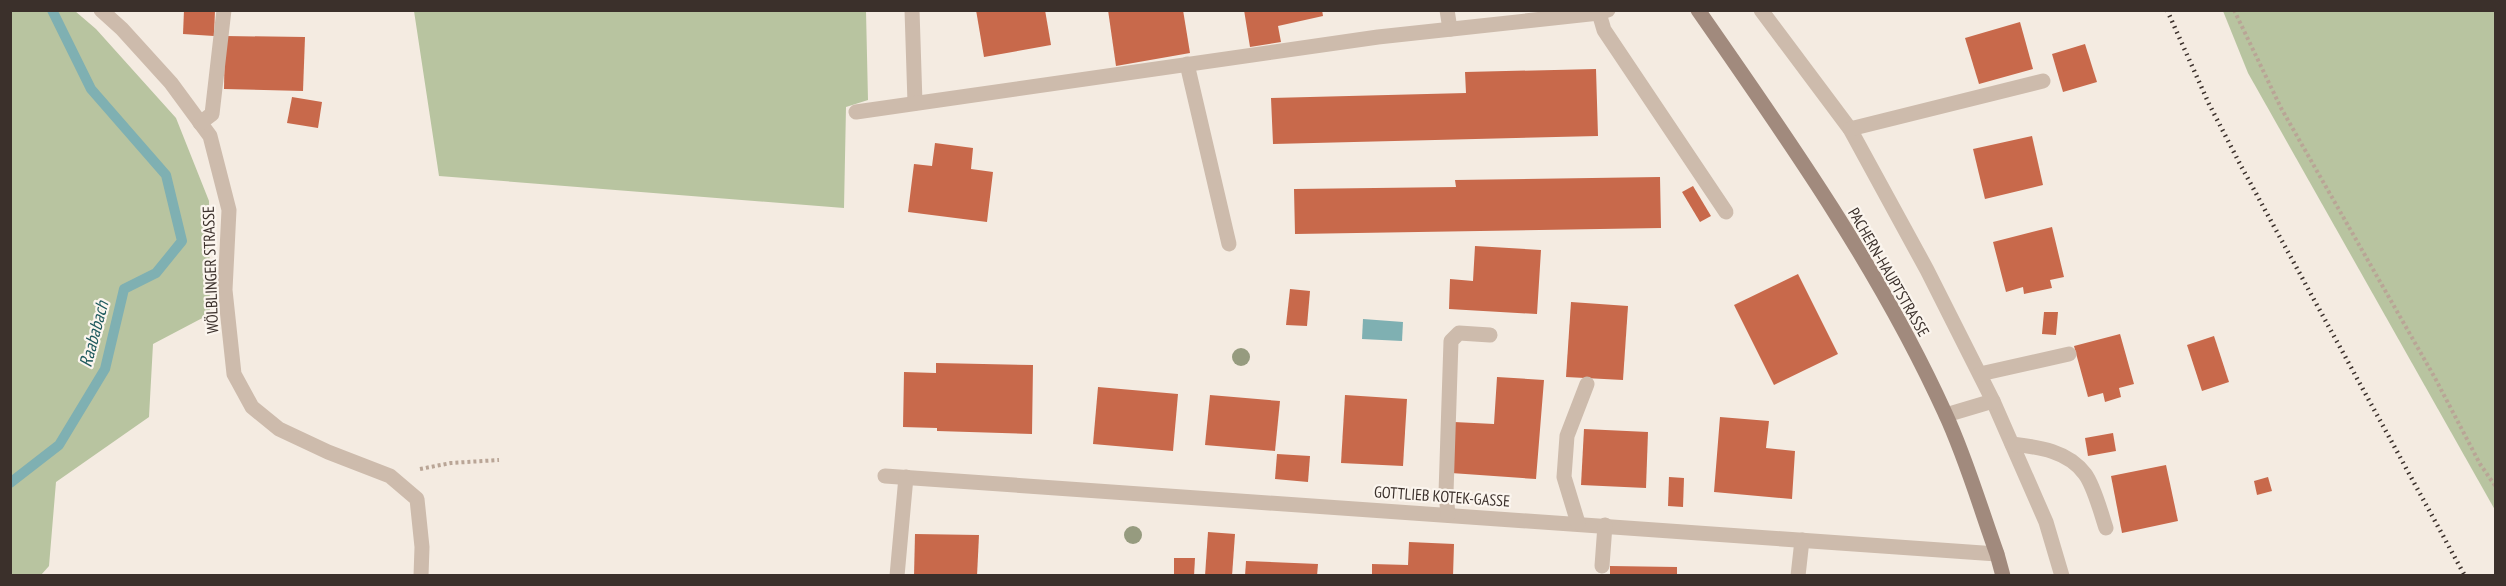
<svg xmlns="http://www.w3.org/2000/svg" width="2506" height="586" viewBox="0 0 2506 586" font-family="'PT Sans Narrow',sans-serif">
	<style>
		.green { fill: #b8c4a0 }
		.water { fill: #7fb0b2 }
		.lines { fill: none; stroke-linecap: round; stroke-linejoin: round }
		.stream { stroke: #7fb0b2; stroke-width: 10 }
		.building { fill: #c8694b }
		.path { stroke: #b9a596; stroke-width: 4; stroke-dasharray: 3 3; stroke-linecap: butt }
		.service { stroke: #cdbbac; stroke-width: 15 }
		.minor { stroke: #cdbbac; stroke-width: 15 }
		.secondary { stroke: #a18a7d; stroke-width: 15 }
		.rail { stroke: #3b302b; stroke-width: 4.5; stroke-dasharray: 1.5 4.5; stroke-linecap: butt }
		.tree { fill: #969b7f }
		.labels { text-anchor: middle; stroke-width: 4.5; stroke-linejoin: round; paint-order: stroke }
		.street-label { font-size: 16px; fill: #3b302b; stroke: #fbf5ee }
		.water-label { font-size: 18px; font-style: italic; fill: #1f5a5e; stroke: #fbf5ee }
	</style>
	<rect width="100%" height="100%" fill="#f4ebe1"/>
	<g class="green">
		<path d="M 10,11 L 75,11 L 96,29 L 176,118 L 209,201 L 210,314 L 153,344 L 149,417 L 56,482 L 49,566 L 41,575 L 11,575 Z"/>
		<path d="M 414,11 L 866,11 L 868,100 L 846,107 L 844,208 L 439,176 Z"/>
		<path d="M 2223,11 L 2495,11 L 2495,510 L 2248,73 Z"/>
	</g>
	<path class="water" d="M 1363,319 L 1403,322 L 1402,341 L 1362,339 Z"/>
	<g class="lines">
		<path class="stream" d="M 10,483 L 59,445 L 105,369 L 124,289 L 156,273 L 182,241 L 166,175 L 91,89 L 52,10"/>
	</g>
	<g class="building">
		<path d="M 184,10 L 215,10 L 214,36 L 183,34 Z"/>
		<path d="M 976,10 L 1045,10 L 1051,45 L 984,57 Z"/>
		<path d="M 1108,10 L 1183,10 L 1190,53 L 1116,66 Z"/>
		<path d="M 1244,10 L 1322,10 L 1323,16 L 1278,26 L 1281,42 L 1250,47 Z"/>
		<path d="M 2020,22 L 2033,69 L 1979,84 L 1965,38 Z"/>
		<path d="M 225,36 L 305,37 L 303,91 L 224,89 Z"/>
		<path d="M 2085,44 L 2097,82 L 2063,92 L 2052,54 Z"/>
		<path d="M 1596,69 L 1598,136 L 1273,144 L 1271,98 L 1466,93 L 1465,72 Z"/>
		<path d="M 292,97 L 322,102 L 318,128 L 287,123 Z"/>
		<path d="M 2032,136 L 2043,185 L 1985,199 L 1973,149 Z"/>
		<path d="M 935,143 L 973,148 L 971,169 L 993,172 L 987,222 L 908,212 L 914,164 L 932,166 Z"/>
		<path d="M 1660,177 L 1661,228 L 1295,234 L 1294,189 L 1456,187 L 1455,180 Z"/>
		<path d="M 1693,186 L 1711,216 L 1700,222 L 1682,192 Z"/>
		<path d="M 2052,227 L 2064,277 L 2050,280 L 2052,288 L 2024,294 L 2023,287 L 2006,292 L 1993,242 Z"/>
		<path d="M 1475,246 L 1541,250 L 1537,314 L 1449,309 L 1450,279 L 1473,281 Z"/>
		<path d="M 1798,274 L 1838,354 L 1774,385 L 1734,305 Z"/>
		<path d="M 1290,289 L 1310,291 L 1307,326 L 1286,325 Z"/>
		<path d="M 1571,302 L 1628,306 L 1623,380 L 1566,377 Z"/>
		<path d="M 2044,312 L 2058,312 L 2056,335 L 2042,334 Z"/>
		<path d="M 2120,334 L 2134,384 L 2119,388 L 2121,397 L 2105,402 L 2103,393 L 2088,397 L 2074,346 Z"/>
		<path d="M 2214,336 L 2229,382 L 2202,391 L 2187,345 Z"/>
		<path d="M 936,363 L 1033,365 L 1032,434 L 937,431 L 937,428 L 903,427 L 904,372 L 936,373 Z"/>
		<path d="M 1497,377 L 1544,380 L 1536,479 L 1451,473 L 1454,422 L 1494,424 Z"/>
		<path d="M 1098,387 L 1178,394 L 1173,451 L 1093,444 Z"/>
		<path d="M 1210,395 L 1280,401 L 1275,451 L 1205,445 Z"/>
		<path d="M 1345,395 L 1407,399 L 1403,466 L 1341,463 Z"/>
		<path d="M 1720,417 L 1769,421 L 1766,448 L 1795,451 L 1792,499 L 1714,492 Z"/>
		<path d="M 1584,429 L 1648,432 L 1646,488 L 1581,485 Z"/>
		<path d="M 2113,433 L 2116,451 L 2088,456 L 2085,438 Z"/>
		<path d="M 1277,454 L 1310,456 L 1308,482 L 1275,479 Z"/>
		<path d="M 2166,465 L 2178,521 L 2122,533 L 2111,476 Z"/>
		<path d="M 1669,477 L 1684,478 L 1683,507 L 1668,506 Z"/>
		<path d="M 2268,477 L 2272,491 L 2257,495 L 2254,481 Z"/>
		<path d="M 1208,532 L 1235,534 L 1232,576 L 1205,576 Z"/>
		<path d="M 915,534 L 979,535 L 977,576 L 914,576 Z"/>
		<path d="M 1409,542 L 1454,544 L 1453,576 L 1372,576 L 1372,564 L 1408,565 Z"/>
		<path d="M 1174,558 L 1195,558 L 1194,576 L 1174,576 Z"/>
		<path d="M 1246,561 L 1318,564 L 1317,576 L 1245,576 Z"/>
		<path d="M 1610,566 L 1677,567 L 1677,576 L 1610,576 Z"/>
	</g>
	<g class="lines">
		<g class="path">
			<path d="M 2234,10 L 2281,108 L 2435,378 L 2480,464 L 2496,487"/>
			<path d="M 420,469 L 451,463 L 499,460"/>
		</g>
		<g class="service">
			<path d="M 101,10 L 122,29 L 171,83 L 210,136 L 229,210 L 225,290 L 234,374 L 252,407 L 279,429 L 328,452 L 390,476 L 417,499 L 422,547 L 421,576"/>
			<path d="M 912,10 L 915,103"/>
			<path d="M 1447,10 L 1450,29"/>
			<path d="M 1761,10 L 1850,129 L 1927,270 L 1993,401 L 2046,522 L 2062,576"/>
			<path d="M 1599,13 L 1604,30 L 1726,212"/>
			<path d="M 1187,64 L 1229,244"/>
			<path d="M 856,112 L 1378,37 L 1599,13 L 1608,10"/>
			<path d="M 200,123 L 212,114 L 224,10"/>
			<path d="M 1850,129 L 2043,81"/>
			<path d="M 1980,374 L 2069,354"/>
			<path d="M 2012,444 C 2039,447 2068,451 2085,474 C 2094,486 2101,513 2106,528"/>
			<path d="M 885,476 L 1997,554"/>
			<path d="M 1448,515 L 1446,493 L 1451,341 L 1459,333 L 1490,335"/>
			<path d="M 1578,523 L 1564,477 L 1567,436 L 1587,384"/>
			<path d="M 1602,566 L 1605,525"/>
			<path d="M 897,576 L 906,477"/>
			<path d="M 1798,576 L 1802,540"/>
		</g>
		<path class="minor" d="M 1946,415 L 1993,401"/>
		<path class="secondary" d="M 1698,10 C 1788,139 1880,270 1945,413 C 1966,458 1980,507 1997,554 L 2003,576"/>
		<path class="rail" d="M 2167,10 L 2209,104 L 2241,166 L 2465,576"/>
	</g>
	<g class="tree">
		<circle cx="1241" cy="357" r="9"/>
		<circle cx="1133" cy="535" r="9"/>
	</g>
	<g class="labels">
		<g class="street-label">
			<text transform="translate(210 270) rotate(-92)" y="6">WÖLBLINGER STRASSE</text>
			<text transform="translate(1889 272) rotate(60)" y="6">PACHERN-HAUPTSTRASSE</text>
			<text transform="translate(1442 496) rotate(4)" y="6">GOTTLIEB KOTEK-GASSE</text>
		</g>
		<g class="water-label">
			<text transform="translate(94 334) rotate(-75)" y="6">Raababach</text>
		</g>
	</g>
	<rect width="2506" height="586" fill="none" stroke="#3b302b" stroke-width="24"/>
</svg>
